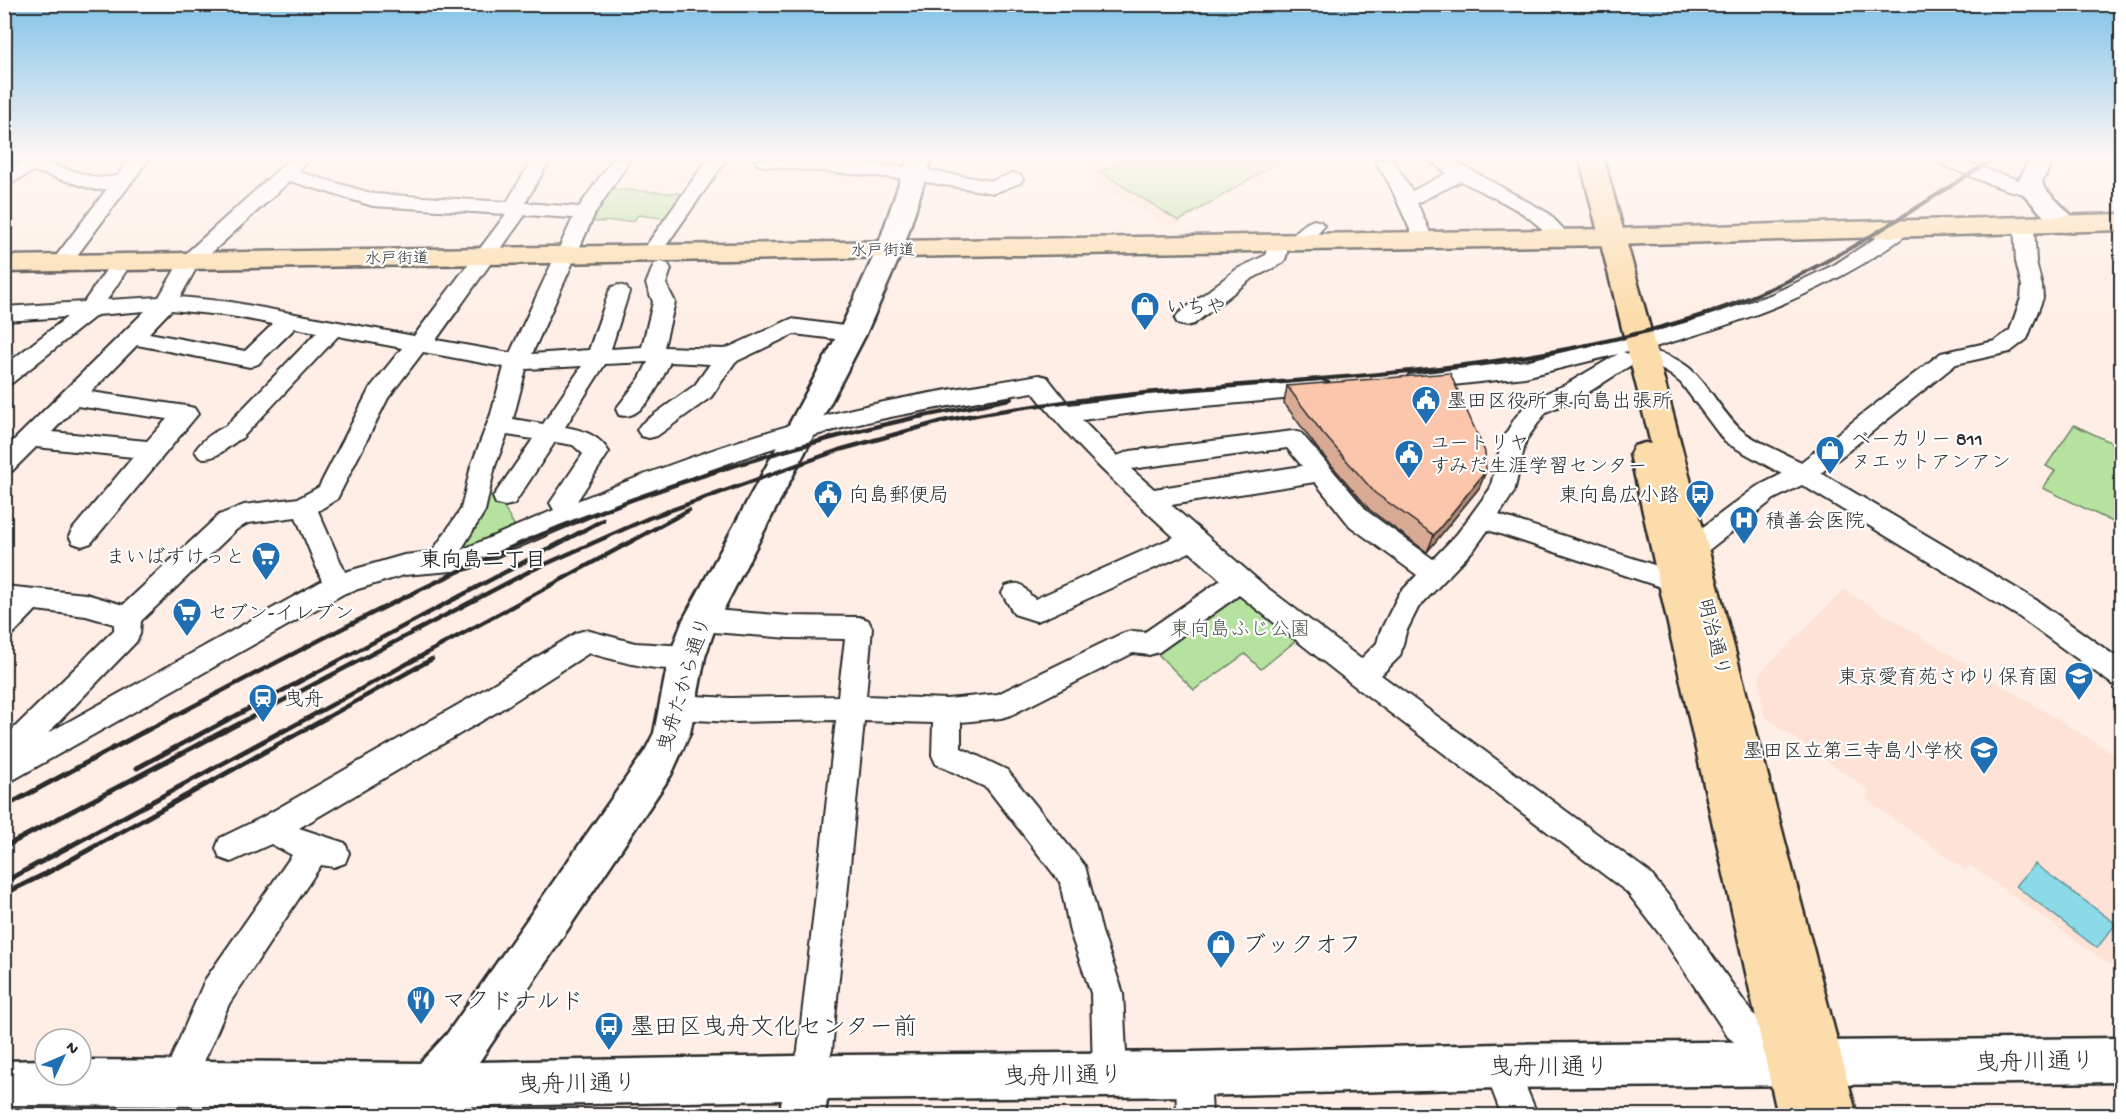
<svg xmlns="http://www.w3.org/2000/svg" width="2126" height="1120" viewBox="0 0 2126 1120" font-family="'Gochi Hand','Klee One',sans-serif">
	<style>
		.built { fill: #fde2d5 }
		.green { fill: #b6e2a0; stroke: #708666; stroke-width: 1.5 }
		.water { fill: #8adae7; stroke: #64949c; stroke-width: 1.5 }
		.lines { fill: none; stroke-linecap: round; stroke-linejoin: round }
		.street-casing { stroke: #2b2b2b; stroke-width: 4 }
		.secondary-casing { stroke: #2b2b2b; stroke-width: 5 }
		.primary-casing { stroke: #2b2b2b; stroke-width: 5 }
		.highway-casing { stroke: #2b2b2b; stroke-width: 5 }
		.street { fill: #fff; fill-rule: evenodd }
		.secondary { fill: #fff; fill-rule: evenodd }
		.primary { fill: #fcdcab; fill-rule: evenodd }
		.highway { fill: #fcdcab; fill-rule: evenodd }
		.rail-far2 { stroke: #2b2b2b; stroke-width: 4 }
		.rail-far1 { stroke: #2b2b2b; stroke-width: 4.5 }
		.rail { stroke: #2b2b2b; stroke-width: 5 }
		.wall { fill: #d8aa94; stroke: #2b2b2b; stroke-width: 1.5 }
		.shaded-wall { fill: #b08b78; stroke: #2b2b2b; stroke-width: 1.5 }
		.building { fill: #fbc6ac; stroke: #2b2b2b; stroke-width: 1.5 }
		.labels { text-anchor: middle; stroke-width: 4.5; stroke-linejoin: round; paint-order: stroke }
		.far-street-label { font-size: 16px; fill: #2b2b2b; stroke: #fff }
		.poi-label { font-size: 20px; fill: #2b2b2b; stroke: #fff; text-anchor: start }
		.park-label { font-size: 20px; fill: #4e5948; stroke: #fff }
		.street-label { font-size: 20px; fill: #2b2b2b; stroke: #fff }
		.neighbourhood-label { font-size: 21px; font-weight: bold; fill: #2b2b2b; stroke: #fff }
		.near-poi-label { font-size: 24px; fill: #2b2b2b; stroke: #fff; text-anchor: start }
		.near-street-label { font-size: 24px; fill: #2b2b2b; stroke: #fff }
	</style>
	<rect width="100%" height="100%" fill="#feeee6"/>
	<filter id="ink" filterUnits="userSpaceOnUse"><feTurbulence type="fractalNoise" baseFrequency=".0167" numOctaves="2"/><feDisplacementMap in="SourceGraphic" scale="12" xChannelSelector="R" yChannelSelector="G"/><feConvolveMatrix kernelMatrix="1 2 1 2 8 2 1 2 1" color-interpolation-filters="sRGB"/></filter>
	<g filter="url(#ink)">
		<g class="built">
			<path d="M 1071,160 L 1290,160 L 1177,225 L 1165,225 L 1118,195 L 1105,194 Z"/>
			<path d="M 1844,590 L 2121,758 L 2121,947 L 2110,965 L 1970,865 L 1966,870 L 1866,799 L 1870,791 L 1764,716 L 1759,674 Z"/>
		</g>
		<g class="green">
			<path d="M 1122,160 L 1282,160 L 1179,221 L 1100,172 Z"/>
			<path d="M 612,189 L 686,194 L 669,219 L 638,215 L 634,221 L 592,222 Z"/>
			<path d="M 2074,425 L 2121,447 L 2121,526 L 2043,488 L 2055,471 L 2046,466 Z"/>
			<path d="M 496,494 L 517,530 L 467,551 L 457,546 L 484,498 Z"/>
			<path d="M 1241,594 L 1298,639 L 1261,669 L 1245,654 L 1194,690 L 1156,652 Z"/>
		</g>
		<path class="water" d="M 2035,864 L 2116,924 L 2097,948 L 2016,886 Z"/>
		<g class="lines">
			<g class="street-casing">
				<g id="street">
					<path d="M 25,160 L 48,160 L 47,163 L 97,178 L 117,176 L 129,160 L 148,160 L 67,269 L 60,270 L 53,269 L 50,264 L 107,189 L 96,190 L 34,171 L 4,187 L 4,173 Z"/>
					<path d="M 289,160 L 308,160 L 299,172 L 374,194 L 507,202 L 532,160 L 550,160 L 525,203 L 579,207 L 612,160 L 630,160 L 595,213 L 532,354 L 589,350 L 609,292 L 612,287 L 619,285 L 626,287 L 629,292 L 611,349 L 642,347 L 653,302 L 646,284 L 654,264 L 661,262 L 668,264 L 671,269 L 666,284 L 675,302 L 664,347 L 725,349 L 791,319 L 852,327 L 860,329 L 863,334 L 860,339 L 852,341 L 794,334 L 735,362 L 711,397 L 657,436 L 649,438 L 641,436 L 637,430 L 641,424 L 695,385 L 710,364 L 670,362 C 661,381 644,422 619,415 L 616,409 L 640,378 L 648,362 L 605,364 L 565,427 C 583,430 599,435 609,452 L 577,501 C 682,459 791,419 904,398 C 948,389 994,383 1039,375 L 1047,377 L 1069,405 L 1148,395 L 1321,381 L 1329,383 L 1332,389 L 1329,395 L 1148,411 L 1082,420 L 1117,456 L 1130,451 L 1293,431 L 1301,433 L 1368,512 L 1433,559 L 1457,534 L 1490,489 L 1502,440 L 1515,418 L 1530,400 L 1565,385 L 1618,354 L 1525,377 L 1417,389 L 1409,387 L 1406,381 L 1409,375 L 1525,361 L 1620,339 L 1628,341 L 1631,346 L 1628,351 L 1623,352 L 1631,355 L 1634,360 L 1631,365 L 1581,397 L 1546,412 L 1526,440 L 1514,492 L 1499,515 L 1685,575 L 1689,582 L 1685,589 L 1676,592 L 1488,530 L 1475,548 L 1418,608 L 1406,632 L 1400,656 L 1381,675 L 1649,872 L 1684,915 L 1752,1013 L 1801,1051 L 1806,1063 L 1801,1075 L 1789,1080 L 1777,1075 L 1728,1037 L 1662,937 L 1627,892 L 1352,684 L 1239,595 L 1159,652 L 1149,655 L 1133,653 L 1011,715 L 1001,718 L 961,722 L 961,748 L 1007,770 L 1085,866 L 1102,932 L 1123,993 L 1127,1074 L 1122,1086 L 1110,1091 L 1098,1086 L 1093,1074 L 1091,993 L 1070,932 L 1060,882 L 987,788 L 936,764 L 932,755 L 933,723 L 864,721 L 832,1050 L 819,1090 L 807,1095 L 795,1090 L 790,1078 L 798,1050 L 836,720 L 731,722 L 678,719 L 668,716 L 664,707 L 668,698 L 678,695 L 731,698 L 838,696 L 845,639 L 789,638 L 700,631 L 691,628 L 687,620 L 691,612 L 700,609 L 789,616 L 859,617 L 868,620 L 872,628 L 866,696 L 947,699 L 998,694 L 1121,634 L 1131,631 L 1145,632 L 1221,580 L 1190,552 L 1045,618 L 1036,621 L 1014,614 L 1002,593 L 1006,586 C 1026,579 1022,590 1035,599 L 1174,537 C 1124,491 1074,446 1033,392 C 956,405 878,416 803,439 C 689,473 581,519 473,567 L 464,570 L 404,575 L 345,593 L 4,785 L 4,738 L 114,630 L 114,624 L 86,616 L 36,610 L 13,634 L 4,637 L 4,586 L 86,594 L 123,605 L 219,515 L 244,505 L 299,498 L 319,487 L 370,388 L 402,348 L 338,336 L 242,438 C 227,446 216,462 199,457 L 195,451 C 202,439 214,432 226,426 L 317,332 L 295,328 L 258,364 L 250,367 L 137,345 L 91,392 L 186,406 L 194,408 L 198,414 L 91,543 L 82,546 L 73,543 L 69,536 L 73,529 L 133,457 L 36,447 L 12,471 L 4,474 L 4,450 L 145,311 L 97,315 L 12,383 L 4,386 L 4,366 L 67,317 L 4,321 L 4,307 L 84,302 L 115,257 L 122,256 L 129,257 L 132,262 L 107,300 L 159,297 L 183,256 ZM 290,181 L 373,206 L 506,214 L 414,336 L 231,302 L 180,297 L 198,265 ZM 525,215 L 573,218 L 510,353 L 436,340 ZM 171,310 L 231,316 L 273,324 L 245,351 L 149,333 ZM 423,352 L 504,367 L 491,414 L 471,466 L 461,509 L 432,552 L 404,555 L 345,572 L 318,511 L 337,499 L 388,398 ZM 582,366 L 543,424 L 513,419 L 526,369 ZM 77,406 L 167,419 L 147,441 L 52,432 ZM 507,435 L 533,439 L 493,497 L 496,504 L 505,506 L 514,504 L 555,442 L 573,445 L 583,454 L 550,503 L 554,510 L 461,550 L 485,511 L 495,466 ZM 1287,448 L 1302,466 L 1154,489 L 1131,469 ZM 1315,482 L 1350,526 L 1417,575 L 1399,594 L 1380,632 L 1377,643 L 1361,659 L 1265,586 L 1171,505 ZM 296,517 L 322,581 L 48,733 L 136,642 L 140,634 L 141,621 L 237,529 L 248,523 Z"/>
					<path d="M 707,160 L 726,160 L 658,257 L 651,259 L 644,257 L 641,253 Z"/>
					<path d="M 755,160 L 826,160 L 914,168 L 992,181 L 1013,173 L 1020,175 L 1023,179 L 1020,183 L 994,193 L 907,179 L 764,166 L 757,164 Z"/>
					<path d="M 1374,160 L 1393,160 L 1412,191 L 1447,173 L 1428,160 L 1451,160 L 1469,169 L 1548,213 L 1572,238 L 1569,242 C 1552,247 1547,232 1535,223 C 1518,207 1483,193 1461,181 L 1417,203 L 1433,239 L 1430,243 L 1423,245 L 1416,243 L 1389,183 Z"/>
					<path d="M 1940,160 L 1965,160 L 1993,172 L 2039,186 L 2042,190 L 2039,194 C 2019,199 1963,173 1942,164 Z"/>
					<path d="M 2024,219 L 2031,221 L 2034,225 L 2036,262 L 2042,286 L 2043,298 L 2027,339 L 2010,352 L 1956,364 L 1821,473 L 2036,600 L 2122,661 L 2122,687 L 2112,684 L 2018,616 L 1802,485 L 1774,499 L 1701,556 L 1692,559 L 1683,556 L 1679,549 L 1683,542 L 1756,487 L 1782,474 L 1725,442 L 1681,383 L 1671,375 L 1656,366 L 1636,362 L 1633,357 L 1636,352 L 1641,350 L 1633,348 L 1630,343 L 1633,338 L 1702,318 L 1770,295 L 1834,265 L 1894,226 L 1908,226 L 1911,230 L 1908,234 C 1826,294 1740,323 1644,350 C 1701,357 1705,394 1740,429 C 1752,440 1786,454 1801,462 L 1941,353 L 1995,341 L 2010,330 L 2021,298 L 2022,286 L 2016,262 L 2014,225 L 2017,221 Z"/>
					<path d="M 1314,220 L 1321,222 L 1324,226 C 1316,237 1306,249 1292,245 L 1289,241 C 1295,232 1304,223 1314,220 Z"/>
					<path d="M 1277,235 L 1284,237 C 1289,244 1288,256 1283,263 L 1251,279 L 1194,324 L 1186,326 L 1178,324 L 1175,319 L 1178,314 L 1237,269 L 1266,255 L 1267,241 L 1270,237 Z"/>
					<path d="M 586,630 L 635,643 L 687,646 L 697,649 L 701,657 L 697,665 C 666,676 620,661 589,653 L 497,712 L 299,828 L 345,843 L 349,853 L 345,863 L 334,867 L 321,865 L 229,1004 L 190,1094 L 178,1099 L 166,1094 L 161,1082 L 205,980 L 292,855 L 271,844 L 231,862 L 220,858 L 216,848 L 220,838 L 261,818 L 477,694 L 576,633 Z"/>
					<path d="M 1500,1049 L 1512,1054 L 1538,1116 L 1502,1116 L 1483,1066 L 1488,1054 Z"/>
					<path d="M 1193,1057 L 1205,1062 L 1210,1074 L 1212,1116 L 1177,1116 L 1176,1074 L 1181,1062 Z"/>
				</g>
			</g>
			<g class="secondary-casing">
				<g id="secondary">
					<path d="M 907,160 L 931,160 L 903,249 L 866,334 L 717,622 L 705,657 L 690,733 L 671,775 L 479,1062 L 847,1055 L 1193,1052 L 1500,1044 L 2122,1038 L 2122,1082 L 1500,1088 L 1193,1096 L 827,1100 L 825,1116 L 779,1116 L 782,1100 L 440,1107 L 433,1116 L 380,1116 L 383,1107 L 4,1105 L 4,1061 L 45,1060 L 45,1075 L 81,1075 L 81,1060 L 420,1063 L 447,1034 L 645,751 L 654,733 L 669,657 L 683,620 L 838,334 L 877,249 Z"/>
					<path d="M 2029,160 L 2053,160 L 2042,182 L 2044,188 L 2074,218 L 2078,224 L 2074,230 L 2065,232 L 2056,230 L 2020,190 L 2018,182 Z"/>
				</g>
			</g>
			<g class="primary-casing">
				<path id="primary" d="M 1580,160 L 1604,160 L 1658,357 L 1857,1116 L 1778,1116 L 1630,454 L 1634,446 L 1645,443 L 1651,444 Z"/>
			</g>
			<g class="highway-casing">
				<path id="highway" d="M 2122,214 L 2122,230 L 1613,245 L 4,272 L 4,256 L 1613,229 Z"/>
			</g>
			<use href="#street" class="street"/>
			<use href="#secondary" class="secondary"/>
			<use href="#primary" class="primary"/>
			<use href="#highway" class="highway"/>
			<g class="rail-far2">
				<path d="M 919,417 L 1011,399"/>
				<path d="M 966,417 C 1215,370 1476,393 1717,310 C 1817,275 1903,217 1991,160"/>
			</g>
			<g class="rail-far1">
				<path d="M 144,732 C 272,665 400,595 533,538 C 660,485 791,445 926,415"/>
				<path d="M 205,732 L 603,520"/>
				<path d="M 223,732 L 530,571 L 649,518 L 839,450 L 943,421 L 974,415"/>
				<path d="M 282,732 L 689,510"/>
				<path d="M 301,732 L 432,659"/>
			</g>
			<g class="rail">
				<path d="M 137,768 L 208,730"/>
				<path d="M 4,807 L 147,730"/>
				<path d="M 4,847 L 226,730"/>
				<path d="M 4,882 L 284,730"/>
				<path d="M 4,894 L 47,873 L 304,730"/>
			</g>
		</g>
		<path class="wall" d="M 1287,386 L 1486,471 L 1479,488 L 1427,552 L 1370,510 L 1317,448 L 1284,403 Z"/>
		<path class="shaded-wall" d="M 1486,471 L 1479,488 L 1427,552 L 1434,535 Z"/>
		<path class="building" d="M 1450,373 L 1485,452 L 1486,471 L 1434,535 L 1375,493 L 1321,431 L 1287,386 Z"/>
	</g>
	<linearGradient id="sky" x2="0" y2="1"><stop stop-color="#82c3e8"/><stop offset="0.5" stop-color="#fff7f4"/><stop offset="1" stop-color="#fff7f4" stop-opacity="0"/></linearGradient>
	<rect width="2126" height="317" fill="url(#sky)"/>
	<defs>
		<g id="shop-pin" transform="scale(1.5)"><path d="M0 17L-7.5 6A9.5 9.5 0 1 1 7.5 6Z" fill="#1f6fb2" stroke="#fff"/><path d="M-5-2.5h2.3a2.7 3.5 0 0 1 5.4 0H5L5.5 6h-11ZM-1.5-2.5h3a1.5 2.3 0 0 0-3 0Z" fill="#fff"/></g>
		<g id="civic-pin" transform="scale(1.5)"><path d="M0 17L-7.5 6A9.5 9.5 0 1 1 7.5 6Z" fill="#1f6fb2" stroke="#fff"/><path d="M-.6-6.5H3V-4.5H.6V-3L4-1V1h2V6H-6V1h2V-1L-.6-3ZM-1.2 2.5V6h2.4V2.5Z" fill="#fff"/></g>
		<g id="bus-pin" transform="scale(1.5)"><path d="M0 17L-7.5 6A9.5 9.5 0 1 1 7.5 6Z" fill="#1f6fb2" stroke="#fff"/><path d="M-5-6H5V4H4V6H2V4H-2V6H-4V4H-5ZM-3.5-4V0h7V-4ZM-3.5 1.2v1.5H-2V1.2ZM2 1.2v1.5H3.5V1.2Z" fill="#fff"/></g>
		<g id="hospital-pin" transform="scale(1.5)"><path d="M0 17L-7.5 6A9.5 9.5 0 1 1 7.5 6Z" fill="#1f6fb2" stroke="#fff"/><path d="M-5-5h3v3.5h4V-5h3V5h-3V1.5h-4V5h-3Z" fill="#fff"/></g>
		<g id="supermarket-pin" transform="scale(1.5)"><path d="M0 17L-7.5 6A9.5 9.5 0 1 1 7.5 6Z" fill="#1f6fb2" stroke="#fff"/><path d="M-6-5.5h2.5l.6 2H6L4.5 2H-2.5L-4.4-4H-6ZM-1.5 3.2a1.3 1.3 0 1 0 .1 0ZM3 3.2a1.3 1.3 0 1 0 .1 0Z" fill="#fff"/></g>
		<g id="school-pin" transform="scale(1.5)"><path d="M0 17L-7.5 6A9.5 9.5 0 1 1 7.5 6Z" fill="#1f6fb2" stroke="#fff"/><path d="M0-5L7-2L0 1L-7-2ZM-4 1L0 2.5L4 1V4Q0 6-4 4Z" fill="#fff"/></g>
		<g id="station-pin" transform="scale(1.5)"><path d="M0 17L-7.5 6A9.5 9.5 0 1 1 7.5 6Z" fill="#1f6fb2" stroke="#fff"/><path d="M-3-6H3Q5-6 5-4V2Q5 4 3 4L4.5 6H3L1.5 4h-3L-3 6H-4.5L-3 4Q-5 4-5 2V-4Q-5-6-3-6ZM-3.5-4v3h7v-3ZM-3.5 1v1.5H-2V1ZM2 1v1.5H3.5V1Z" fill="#fff"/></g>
		<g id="restaurant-pin" transform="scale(1.5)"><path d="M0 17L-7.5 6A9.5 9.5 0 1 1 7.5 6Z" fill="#1f6fb2" stroke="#fff"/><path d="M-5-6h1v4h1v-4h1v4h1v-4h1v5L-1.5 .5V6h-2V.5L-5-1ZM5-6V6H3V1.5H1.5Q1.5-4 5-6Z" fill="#fff"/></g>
	</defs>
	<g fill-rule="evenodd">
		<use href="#shop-pin" x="1145" y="306"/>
		<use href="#civic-pin" x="1426" y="400"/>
		<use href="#shop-pin" x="1830" y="450"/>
		<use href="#civic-pin" x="1409" y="454"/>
		<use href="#civic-pin" x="828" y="494"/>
		<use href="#bus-pin" x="1700" y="494"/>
		<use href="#hospital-pin" x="1744" y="520"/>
		<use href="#supermarket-pin" x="266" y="556"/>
		<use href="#supermarket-pin" x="187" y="612"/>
		<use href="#school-pin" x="2079" y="676"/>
		<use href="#station-pin" x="263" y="698"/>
		<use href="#school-pin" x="1984" y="750"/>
		<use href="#shop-pin" x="1221" y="944"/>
		<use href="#restaurant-pin" x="421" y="1000"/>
		<use href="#bus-pin" x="609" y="1026"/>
	</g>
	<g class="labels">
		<g class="far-street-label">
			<text transform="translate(883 249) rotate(-1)" y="6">水戸街道</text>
			<text transform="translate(397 257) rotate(-1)" y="6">水戸街道</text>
		</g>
		<g class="poi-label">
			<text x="1166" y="313">いちや</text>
			<text x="1447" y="407">墨田区役所 東向島出張所</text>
			<text x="1851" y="445">ベーカリー 811<tspan x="1851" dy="23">ヌエットアンアン</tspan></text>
			<text x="1430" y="449">ユートリヤ<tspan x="1430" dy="23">すみだ生涯学習センター</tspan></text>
			<text x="849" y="501">向島郵便局</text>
			<text x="1679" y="501" text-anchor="end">東向島広小路</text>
			<text x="1765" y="527">積善会医院</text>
			<text x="245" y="563" text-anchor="end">まいばすけっと</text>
			<text x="208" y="619">セブン-イレブン</text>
			<text x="2058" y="683" text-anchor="end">東京愛育苑さゆり保育園</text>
			<text x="284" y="705">曳舟</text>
			<text x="1963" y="757" text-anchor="end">墨田区立第三寺島小学校</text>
		</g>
		<g class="park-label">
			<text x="1240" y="635">東向島ふじ公園</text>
		</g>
		<g class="street-label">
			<text transform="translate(1715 637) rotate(76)" y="7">明治通り</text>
			<text transform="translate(683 684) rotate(-73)" y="7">曳舟たから通り</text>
		</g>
		<g class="neighbourhood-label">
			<text x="483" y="566">東向島二丁目</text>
		</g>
		<g class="near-poi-label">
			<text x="1242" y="952">ブックオフ</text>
			<text x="442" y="1008">マクドナルド</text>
			<text x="630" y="1034">墨田区曳舟文化センター前</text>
		</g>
		<g class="near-street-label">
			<text transform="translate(2035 1061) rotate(-1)" y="8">曳舟川通り</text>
			<text x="1549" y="1074">曳舟川通り</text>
			<text transform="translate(1063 1075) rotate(-1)" y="8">曳舟川通り</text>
			<text transform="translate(577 1083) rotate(-1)" y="8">曳舟川通り</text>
		</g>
	</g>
	<rect width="2126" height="1120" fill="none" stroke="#fff" stroke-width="24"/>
	<rect x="12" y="12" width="2102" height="1096" fill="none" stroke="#2b2b2b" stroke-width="2" filter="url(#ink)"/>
	<g transform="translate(63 1057) rotate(46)"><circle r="28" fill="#ffffff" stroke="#aaaaaa" stroke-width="1.5"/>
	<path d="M0-4.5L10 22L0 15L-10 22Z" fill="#1f6fb2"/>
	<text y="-9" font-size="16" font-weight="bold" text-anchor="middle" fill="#2b2b2b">N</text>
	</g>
</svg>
